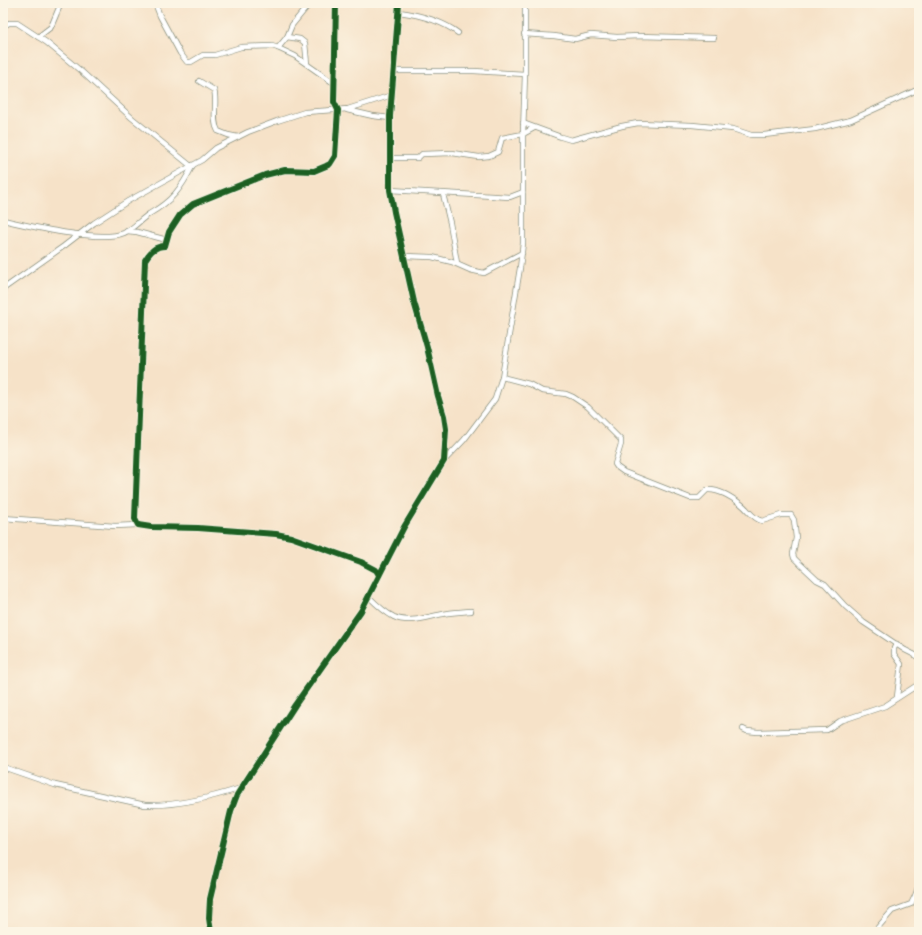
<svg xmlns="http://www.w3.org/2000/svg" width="922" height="935" viewBox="0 0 922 935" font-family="Itim,sans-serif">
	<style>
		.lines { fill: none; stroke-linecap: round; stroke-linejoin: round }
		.minor-casing { stroke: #8a907e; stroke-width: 6 }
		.minor { stroke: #fff; stroke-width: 4.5 }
		.cycleway-casing { stroke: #fcf5e5; stroke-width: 8 }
		.cycleway { stroke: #1b5e20; stroke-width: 6 }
	</style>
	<rect width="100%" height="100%" fill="#fcf5e5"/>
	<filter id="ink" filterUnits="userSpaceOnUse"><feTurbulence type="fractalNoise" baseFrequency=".025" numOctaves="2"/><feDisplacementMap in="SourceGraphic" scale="8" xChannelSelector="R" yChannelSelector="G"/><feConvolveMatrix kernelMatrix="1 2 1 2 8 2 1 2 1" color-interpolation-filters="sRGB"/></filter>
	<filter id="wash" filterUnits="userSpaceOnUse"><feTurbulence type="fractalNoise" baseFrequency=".012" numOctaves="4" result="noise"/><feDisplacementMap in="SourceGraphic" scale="16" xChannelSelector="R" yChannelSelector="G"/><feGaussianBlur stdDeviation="0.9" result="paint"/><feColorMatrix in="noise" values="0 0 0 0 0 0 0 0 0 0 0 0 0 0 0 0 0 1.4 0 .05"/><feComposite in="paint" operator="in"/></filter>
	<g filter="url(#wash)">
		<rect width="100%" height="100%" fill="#f6e2c8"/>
	</g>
	<g filter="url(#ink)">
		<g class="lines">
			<g class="minor-casing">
				<g id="minor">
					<path d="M 155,3 L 160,16 L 180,53 L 187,62 L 191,62 L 203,55 L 215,55 L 241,47 L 272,46 L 278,48 L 295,56 L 335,84"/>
					<path d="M 336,3 L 334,102 L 338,110 L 335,156 L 330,164 L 326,166 L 314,171 L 285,170 L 265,175 L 193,204 L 180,215 L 169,232 L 165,246 C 155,246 150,252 145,260 L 135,519 L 138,525 L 151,527 L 198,528 L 276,534 L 291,537 L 361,562 L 376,570 L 379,575"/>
					<path d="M 399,12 C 420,15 441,20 458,33"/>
					<path d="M 3,26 L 9,23 L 17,23 L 46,42 L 82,72 L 132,118 L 191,166"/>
					<path d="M 524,34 L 554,36 L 575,39 L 591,35 L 617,37 L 639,36 L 714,38"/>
					<path d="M 38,37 L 51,27 L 61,3"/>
					<path d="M 287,37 L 300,39 L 305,43 L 307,64"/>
					<path d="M 278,48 L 287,37 L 292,25 L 310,3"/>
					<path d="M 394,71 L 474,71 L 525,74"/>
					<path d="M 199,81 L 214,90 C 218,103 211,119 218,131 L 228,135 L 238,137"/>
					<path d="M 347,110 L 373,116 L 390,118"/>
					<path d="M 523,123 L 561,137 L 571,140 L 622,126 L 638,123 L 692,125 L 733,129 L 751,135 L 764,135 L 815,129 L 851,120 L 919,89"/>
					<path d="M 389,158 L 418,158 L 422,154 L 452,153 L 479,157 L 489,156 L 498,152 L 502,138 L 523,134 L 534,128"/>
					<path d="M 390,190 L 510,197 L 523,192"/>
					<path d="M 443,194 L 450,223 L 457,263"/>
					<path d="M 3,220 C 30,226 100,243 124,233 C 134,228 140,220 149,214 C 172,201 181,189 193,165"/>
					<path d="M 127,231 L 137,232 L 167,240"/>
					<path d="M 404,256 L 432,257 L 452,262 L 470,270 L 484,273 L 522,253"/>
					<path d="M 3,289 L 64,246 L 94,223 L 128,201 L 202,160 L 216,148 L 248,132 L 277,121 L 305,112 L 348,109 L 392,95"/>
					<path d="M 502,377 L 529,384 L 542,391 L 566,394 L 573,397 L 588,407 L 621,440 L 621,444 L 615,464 L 617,467 L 624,472 L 690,498 L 699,498 L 707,490 C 719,489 731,497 741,504 C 749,510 752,518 762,521 L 781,515 L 791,515 L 794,520 L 796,538 L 793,554 L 794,558 L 800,564 L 817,580 L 825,584 L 845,606 L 863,622 L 905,650 L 919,657"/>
					<path d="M 444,461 L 464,440 L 495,399 L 502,377 L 520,268 L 523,243 L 523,134 L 525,74 L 525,3"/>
					<path d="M 3,518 L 115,526 L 138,525"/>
					<path d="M 369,597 C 377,605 384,612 394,617 C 409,624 427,617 443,614 C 452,612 461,612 471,611"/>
					<path d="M 897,644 L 894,648 L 894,654 L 901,664 L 897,697"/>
					<path d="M 743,729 L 747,731 L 758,732 L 827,730 L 840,721 L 885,706 L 919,684"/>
					<path d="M 3,767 L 55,785 L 145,805 C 177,806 210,798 241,788"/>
					<path d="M 211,932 L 209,918 L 210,899 L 231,811 L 237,795 L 295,705 L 361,611 L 404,527 L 444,461 L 446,429 L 444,416 L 438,396 L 427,347 L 414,302 L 394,212 L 390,190 L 390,116 L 399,3"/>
					<path d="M 874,932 L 892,911 L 911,904 L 915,896 L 919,885"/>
				</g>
			</g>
			<use href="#minor" class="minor"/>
			<g class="cycleway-casing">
				<g id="cycleway">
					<path d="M 336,3 L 334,102 L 338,110 L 335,156 L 330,164 L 326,166 L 314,171 L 285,170 L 265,175 L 193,204 L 180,215 L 169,232 L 165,246 C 155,246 150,252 145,260 L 135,519 L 138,525 L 151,527 L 198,528 L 276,534 L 291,537 L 361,562 L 376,570 L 379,575"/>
					<path d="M 211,932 L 209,918 L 210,899 L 231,811 L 237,795 L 295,705 L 361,611 L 404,527 L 444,461 L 446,429 L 444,416 L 438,396 L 427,347 L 414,302 L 394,212 L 390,190 L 390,116 L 399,3"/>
				</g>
			</g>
			<use href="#cycleway" class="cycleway"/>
		</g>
	</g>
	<rect width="922" height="935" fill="none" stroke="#fcf5e5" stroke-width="16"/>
</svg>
